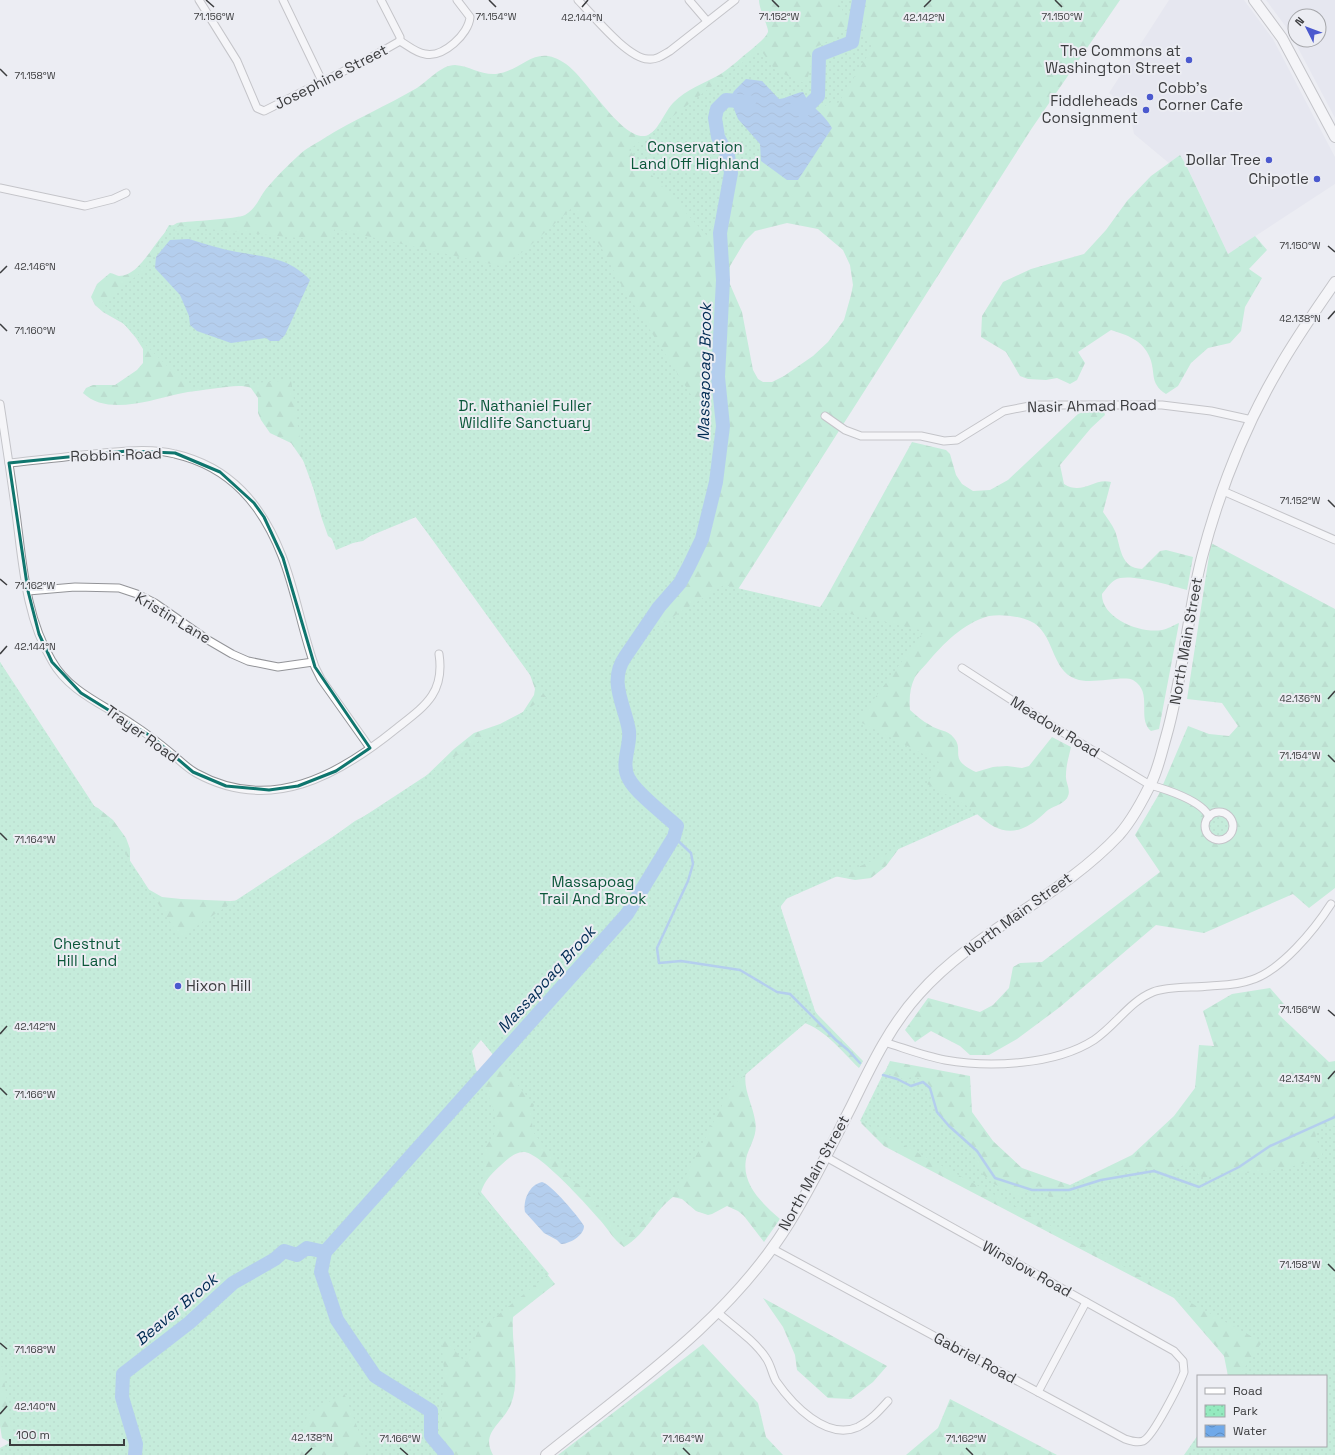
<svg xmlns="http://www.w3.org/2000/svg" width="1335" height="1455" viewBox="0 0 1335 1455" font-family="'Space Grotesk',sans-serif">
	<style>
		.built { fill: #dee1ed; fill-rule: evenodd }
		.forest { fill: url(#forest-firs); fill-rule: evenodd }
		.park { fill: url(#park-dots) }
		.water { fill: url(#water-waves) }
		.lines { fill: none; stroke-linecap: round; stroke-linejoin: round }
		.stream { stroke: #70a9e9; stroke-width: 2.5 }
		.river { stroke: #70a9e9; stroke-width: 14 }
		.minor-casing { stroke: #939498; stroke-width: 9 }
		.secondary-casing { stroke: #939498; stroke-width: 12 }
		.minor { stroke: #fff; stroke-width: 7 }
		.secondary { stroke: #fff; stroke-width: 10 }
		.marked { fill: none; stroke: #0f766e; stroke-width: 3; stroke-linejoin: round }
		.ticks { fill: none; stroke: #3c3d3f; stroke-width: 1.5 }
		.poi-dot { fill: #4b59ce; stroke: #ecedf3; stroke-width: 1.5 }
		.labels { text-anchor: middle; stroke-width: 4; stroke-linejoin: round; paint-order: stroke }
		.poi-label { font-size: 15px; fill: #3c3d3f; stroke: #ecedf3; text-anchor: end }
		.street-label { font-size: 15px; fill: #3c3d3f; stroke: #ecedf3 }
		.park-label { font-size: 15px; fill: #0b573a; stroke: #ecedf3 }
		.water-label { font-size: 16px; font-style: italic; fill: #012b53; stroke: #ecedf3 }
		.ticks-label { font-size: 10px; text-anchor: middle; fill: #3c3d3f; stroke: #ecedf3; stroke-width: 4; stroke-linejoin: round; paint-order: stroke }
	</style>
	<defs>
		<pattern id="forest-firs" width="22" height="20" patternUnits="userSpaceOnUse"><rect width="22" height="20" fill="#94eabf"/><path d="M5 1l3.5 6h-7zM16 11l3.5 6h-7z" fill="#80caa5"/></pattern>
		<pattern id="park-dots" width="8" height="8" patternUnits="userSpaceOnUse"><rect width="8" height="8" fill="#94eabf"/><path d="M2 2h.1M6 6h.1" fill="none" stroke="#80caa5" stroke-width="1.8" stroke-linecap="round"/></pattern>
		<pattern id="water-waves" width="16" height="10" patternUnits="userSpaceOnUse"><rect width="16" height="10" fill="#70a9e9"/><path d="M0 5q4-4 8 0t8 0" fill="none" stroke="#5d8bbe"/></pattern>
	</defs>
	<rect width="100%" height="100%" fill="#ecedf3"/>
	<g class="built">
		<path d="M 1169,0 L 1244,0 L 1273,39 L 1335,157 L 1335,184 L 1228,254 L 1186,165 L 1180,156 L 1170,164 L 1134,134 L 1129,109 L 1109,93 Z"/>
		<path d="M 1266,0 L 1335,0 L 1335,118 L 1289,31 ZM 1295,16 L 1319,16 L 1319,40 L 1295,40 Z"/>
	</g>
	<g class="forest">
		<path d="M 759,0 L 1120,0 L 1032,128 L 526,922 L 11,1443 L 2,1438 L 0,1426 L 0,662 L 79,799 L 98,808 L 113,820 L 126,838 L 130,849 L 130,866 L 148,889 L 162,897 L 181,899 L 230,901 L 256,899 L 330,839 L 355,821 L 387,804 L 423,779 L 454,749 L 474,733 L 500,724 L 523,712 L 534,695 L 535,689 L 525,660 L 414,515 L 377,531 L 363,541 L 352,543 L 334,540 L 328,536 L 322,519 L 307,466 L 291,443 L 270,433 L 261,420 L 258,413 L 258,398 L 251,388 C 241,384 228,387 218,388 C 205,390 191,391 178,394 C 151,400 107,416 83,393 L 86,388 L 93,385 L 115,385 L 137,370 L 143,363 L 143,349 L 136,338 L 124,324 L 103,312 L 95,305 L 91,297 L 97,284 L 110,273 C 113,273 117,276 119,276 C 143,276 156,233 177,223 C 190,221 237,219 245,215 C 256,209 259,198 266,189 C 276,177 287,166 298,156 C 305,149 315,144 323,139 C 353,120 386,106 417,88 C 428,81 441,65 455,65 C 470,66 480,75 496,74 C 525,70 535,42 566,64 C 587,79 621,139 645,136 C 657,135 665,110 674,102 C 686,90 704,83 719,75 C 731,68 741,57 752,49 C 757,44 765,39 768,32 C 769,27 759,10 759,0 ZM 787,223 L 818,229 L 843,250 L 850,265 L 853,285 L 851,295 L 844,320 L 828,342 L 813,356 L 784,376 L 772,382 L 763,382 L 758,379 L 753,370 L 742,312 L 729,282 L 730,266 L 745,241 L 755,231 Z"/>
		<path d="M 1180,155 L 1186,165 L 1228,254 L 1255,236 L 1267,250 L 1249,269 L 1262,278 L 1245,307 L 1241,331 L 1230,343 L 1208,348 L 1191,363 L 1178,386 L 1166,394 C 1149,383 1156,373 1150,358 C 1143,340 1127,335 1111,330 L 1078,352 L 1085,363 L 1077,380 L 1070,384 L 1057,378 L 1046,380 L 1028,379 L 1020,376 L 1006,352 L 981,337 L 982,316 L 1003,282 L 1031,269 L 1084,254 L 1106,230 L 1127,201 L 1151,176 Z"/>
		<path d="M 1086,411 L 1104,411 L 1105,415 L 1091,428 L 1060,465 L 1064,484 C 1083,496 1094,477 1111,482 L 1103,512 C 1107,518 1112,524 1115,531 C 1121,547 1120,568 1142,569 L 1160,551 L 1166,550 L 1193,557 L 1187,590 C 1171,586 1128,572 1115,580 C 1110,583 1106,589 1102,594 C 1101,618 1141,634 1162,630 C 1168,629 1174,625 1179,623 L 1159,729 L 1151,731 C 1136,719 1154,692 1133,680 C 1123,675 1091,685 1076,679 C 1050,670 1055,632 1030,621 C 1019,616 1001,614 989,616 C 963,623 943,644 927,663 C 923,668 918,672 915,677 C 910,687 909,698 910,710 C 916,715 922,721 930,725 C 938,731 947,729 954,738 C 965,751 947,759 976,772 L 993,767 L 1007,766 L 1022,768 L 1029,766 L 1052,737 L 1071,747 C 1069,756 1066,765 1066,775 C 1065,782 1071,789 1068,796 C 1066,803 1054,806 1048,810 C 1045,812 1043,815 1039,818 C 1015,838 998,833 977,814 L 900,847 L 886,866 L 871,878 L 855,880 L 834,876 L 788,897 L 781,906 L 777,923 L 802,995 L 818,1015 L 863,1061 L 859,1068 C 842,1052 822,1025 797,1021 C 789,1028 752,1057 749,1064 C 739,1083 752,1101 755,1120 C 758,1134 751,1143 747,1155 C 739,1183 762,1203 780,1219 L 764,1242 L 744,1216 L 738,1211 L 727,1206 L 712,1214 L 708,1215 L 696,1211 L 682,1199 L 673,1197 C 654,1211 646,1234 624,1247 C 612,1238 609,1230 600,1220 C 587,1205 542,1155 525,1152 C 516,1151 507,1159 501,1165 C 492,1173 485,1180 481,1192 L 555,1284 L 513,1317 C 511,1344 521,1379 511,1404 C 503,1424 480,1432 493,1455 L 124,1455 L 402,1158 L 623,913 L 826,598 L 912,442 L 946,450 L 950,454 L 956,475 L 962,484 L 973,491 L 990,490 L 1008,480 L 1078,414 Z"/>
		<path d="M 1211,543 L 1335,609 L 1335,888 L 1309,908 L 1293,894 L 1204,933 L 1156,925 L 1060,1007 L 1017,1039 L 989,1055 L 970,1055 L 960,1046 L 931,1031 L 915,1042 L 905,1030 L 928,998 L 980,1012 L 993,1005 L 1009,988 L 1013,967 L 1020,963 L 1042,962 L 1160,872 L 1135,835 L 1159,794 L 1188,726 L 1209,734 L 1229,736 L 1238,726 L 1222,703 L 1187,699 Z"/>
		<path d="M 1270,988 L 1284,1004 L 1278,1014 L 1329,1062 L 1335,1061 L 1335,1455 L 1198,1446 L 1326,1446 L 1326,1376 L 1228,1376 L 1224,1356 L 1174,1298 L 884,1146 L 861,1123 L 890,1061 L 970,1076 L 972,1112 L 993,1141 L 1022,1168 L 1070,1185 L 1132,1155 L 1174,1116 L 1195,1088 L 1199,1045 L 1214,1046 L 1203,1011 L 1232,994 Z"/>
		<path d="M 763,1298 L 887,1366 L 873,1382 L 851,1399 L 828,1398 L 797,1370 L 795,1355 L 783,1327 Z"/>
		<path d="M 703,1344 L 758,1403 L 766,1437 L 783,1455 L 558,1455 Z"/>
		<path d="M 950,1399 L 1057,1455 L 906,1455 L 938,1428 Z"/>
	</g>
	<g class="park">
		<path d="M 836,0 L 860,0 L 866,23 L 863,33 L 874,45 L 837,105 L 834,100 L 819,110 L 811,108 L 791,124 L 734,178 L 722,201 L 708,237 L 629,150 L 760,49 L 775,70 L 806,84 L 816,47 C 830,42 840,31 853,27 Z"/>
		<path d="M 573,207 L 601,247 L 619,281 L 717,436 L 705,522 L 699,535 L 688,548 L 683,557 L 675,591 L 650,631 L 724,585 L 924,631 L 858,721 L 939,762 L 927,784 L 980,813 L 779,902 L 816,1014 L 732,1086 L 680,1187 L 624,1238 L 581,1185 L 573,1182 L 533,1132 L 531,1113 L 534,1105 L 481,1040 L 472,1051 L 476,1070 L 483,1079 L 496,1117 L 494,1134 L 484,1150 L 485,1170 L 478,1194 L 491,1205 L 549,1274 L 478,1331 L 465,1363 L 444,1337 L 441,1340 L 444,1370 L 440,1445 L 449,1455 L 368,1455 L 344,1393 L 307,1415 L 300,1455 L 0,1455 L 0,1448 L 13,1441 L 0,1352 L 0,662 L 180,937 L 546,697 L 416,517 L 336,550 L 303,460 L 291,380 L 191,389 L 102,303 L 144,270 L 169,225 L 327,241 L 335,229 L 500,266 L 524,251 Z"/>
		<circle cx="1219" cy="826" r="10"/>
		<path d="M 884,1072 L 903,1079 L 913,1077 L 924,1079 L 930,1086 L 939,1112 L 947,1126 L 952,1132 L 966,1137 L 971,1143 L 980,1172 L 994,1184 L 1019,1196 L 1039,1186 L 1051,1199 L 1055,1200 L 1063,1191 L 1070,1189 L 1076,1182 L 1082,1182 L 1091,1186 L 1101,1179 L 1110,1178 C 1116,1171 1119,1170 1130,1170 L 1135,1176 L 1146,1169 L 1154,1167 L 1167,1174 C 1174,1173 1179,1165 1186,1165 C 1195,1165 1196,1176 1203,1177 C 1210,1178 1220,1172 1227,1171 C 1235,1169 1243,1173 1251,1173 C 1265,1172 1313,1164 1322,1156 L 1323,1151 L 1316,1139 L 1315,1129 L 1323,1124 L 1335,1126 L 1335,1455 L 1184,1455 L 1198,1435 L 1198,1446 L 1326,1446 L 1326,1376 L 1239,1376 L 1262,1342 L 860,1121 Z"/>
	</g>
	<g class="water">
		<path d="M 746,79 L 762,81 L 779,99 C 788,98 794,93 803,92 C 810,107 823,112 832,128 L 798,180 L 787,180 L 761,161 L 760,144 L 738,119 L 730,99 L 734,91 Z"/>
		<path d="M 189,239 C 205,244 221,249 237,252 C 265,257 290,258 310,280 L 285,335 L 279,341 L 270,341 L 266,338 L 231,343 L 197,331 L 190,325 L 189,316 L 180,295 L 155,268 L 156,257 L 170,240 Z"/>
		<path d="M 542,1182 C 551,1184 579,1217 584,1226 C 584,1236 569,1244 561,1244 L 557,1240 L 544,1233 L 525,1212 C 523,1200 529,1185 542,1182 Z"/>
	</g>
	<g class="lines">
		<g class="stream">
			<path d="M 674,837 L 691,853 L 693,864 L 688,881 L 657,948 L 659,963 L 681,961 L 740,970 L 777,992 L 790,994 L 836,1040 L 848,1050 L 860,1063"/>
			<path d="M 883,1075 L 897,1079 L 911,1086 L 923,1082 L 930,1088 L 937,1112 L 949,1126 L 977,1151 L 995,1178 L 1032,1190 L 1069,1190 L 1101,1180 L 1154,1171 L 1199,1187 L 1239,1167 L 1270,1146 L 1335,1117"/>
		</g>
		<g class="river">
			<path d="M 796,108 L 804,110 L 818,96 L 819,55 L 852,42 L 859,0"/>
			<path d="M 135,1455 L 136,1444 L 122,1397 L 123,1374 L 189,1323 L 233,1283 L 275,1259 L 284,1251 L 297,1255 L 307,1248 L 325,1252"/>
			<path d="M 447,1455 L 431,1436 L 431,1411 L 375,1376 L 337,1320 L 321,1272 L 325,1252 L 627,914 L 674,837 L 677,826 C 665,815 636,793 629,779 C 620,764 631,746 629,731 C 625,705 608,682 625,657 L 659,607 L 680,583 L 689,566 L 702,539 L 716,482 L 723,426 L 718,377 L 723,280 L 720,233 L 731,173 L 728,156 L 718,137 L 715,118 L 717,109 L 726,100 L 749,102"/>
		</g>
		<g class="minor-casing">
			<g id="minor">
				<path d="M 199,0 L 237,61 L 257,108 L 264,111 L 370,58 L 400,41"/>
				<path d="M 283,0 L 322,81"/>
				<path d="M 381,0 L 400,37 L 400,41"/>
				<path d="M 578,0 C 593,15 627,58 648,59 C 657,60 663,55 670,51 L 735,0"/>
				<path d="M 689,0 L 707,21"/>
				<path d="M 400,41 C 407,45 416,53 425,54 C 443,58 469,34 470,17 L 457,0"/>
				<path d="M 0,188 L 85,206 L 113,199 L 126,193"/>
				<path d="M 0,404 C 6,443 12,482 17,521 C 23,568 27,620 52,661 C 69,692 105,705 132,724 C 146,733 159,743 172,754 C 179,760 187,768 196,773 C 270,814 338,776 397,728 C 425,706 445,693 439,654"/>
				<path d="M 825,416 L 845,430 L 861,436 L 921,436 L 944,441 L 957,440 L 1004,411 L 1035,405 L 1162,405 L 1211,411 L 1252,420"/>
				<path d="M 9,463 C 40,460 71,456 103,453 C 126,451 152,448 175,454 C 231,467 262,505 282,556 C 296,592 302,631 315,667 L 321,679 L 370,748"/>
				<path d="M 1223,491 L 1335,540"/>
				<path d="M 28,591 L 75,587 L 119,588 L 137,594 L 155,603 L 208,640 L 232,654 L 248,661 L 278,667 L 313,662"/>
				<path d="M 962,668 L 1049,724 L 1150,785 C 1165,789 1203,801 1209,817"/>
				<circle cx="1219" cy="826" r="14"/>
				<path d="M 884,1042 C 904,1048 924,1056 945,1060 C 990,1068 1055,1065 1094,1040 C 1115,1026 1130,1001 1153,992 C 1169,986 1192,988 1210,986 C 1224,985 1238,985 1251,980 C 1281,971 1315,929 1331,904"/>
				<path d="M 771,1248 L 1125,1439 C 1131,1441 1137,1443 1143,1441 C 1153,1437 1180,1383 1184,1372 L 1183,1361 L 1174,1351 L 826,1157"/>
				<path d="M 717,1312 C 733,1326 754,1340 766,1358 C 771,1365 772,1374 776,1381 C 792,1404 826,1441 858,1427 C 870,1421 879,1411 888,1401"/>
				<path d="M 1038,1392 L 1086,1302"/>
			</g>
		</g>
		<g class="secondary-casing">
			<g id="secondary">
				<path d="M 1254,0 L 1282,38 L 1335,137"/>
				<path d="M 546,1455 C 633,1385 729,1320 789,1223 C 812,1186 831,1146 851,1107 C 870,1068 889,1027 919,994 C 976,930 1060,898 1119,835 C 1133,819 1144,798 1153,779 C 1159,765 1162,751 1166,737 C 1183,678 1187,616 1202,557 C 1219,492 1245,426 1279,368 C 1296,338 1316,310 1335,282"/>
			</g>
		</g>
		<use href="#minor" class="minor"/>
		<use href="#secondary" class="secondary"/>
	</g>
	<path d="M0 0H1335V1455H0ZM 127,451 L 175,453 L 220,472 L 254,503 L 264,517 L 283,558 L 315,667 L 370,748 L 336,771 L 298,786 L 269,790 L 226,786 L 193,772 L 152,737 L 81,693 L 52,662 L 39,634 L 28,591 L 9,463 Z" fill="#ecedf3" fill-opacity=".55" fill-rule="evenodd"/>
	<path class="marked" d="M 127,451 L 175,453 L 220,472 L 254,503 L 264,517 L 283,558 L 315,667 L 370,748 L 336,771 L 298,786 L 269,790 L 226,786 L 193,772 L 152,737 L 81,693 L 52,662 L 39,634 L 28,591 L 9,463 Z"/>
	<path class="ticks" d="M 206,0 L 214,7M 489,0 L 496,7M 772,0 L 779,7M 1055,0 L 1062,7M 582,7 L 588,0M 924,7 L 931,0M 0,69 L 7,76M 1328,246 L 1335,252M 0,273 L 7,266M 1328,319 L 1335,311M 0,324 L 7,331M 1328,500 L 1335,507M 0,579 L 7,585M 0,654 L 7,646M 1328,699 L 1335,691M 1328,755 L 1335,762M 0,833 L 7,840M 1328,1010 L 1335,1016M 0,1034 L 7,1026M 1328,1079 L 1335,1071M 0,1088 L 7,1095M 1328,1264 L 1335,1271M 0,1343 L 7,1349M 0,1414 L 7,1406M 400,1448 L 408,1455M 683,1448 L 690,1455M 966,1448 L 973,1455M 305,1455 L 312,1448"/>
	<g class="poi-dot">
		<circle cx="1189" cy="60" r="4"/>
		<circle cx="1150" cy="97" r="4"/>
		<circle cx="1146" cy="110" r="4"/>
		<circle cx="1269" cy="160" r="4"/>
		<circle cx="1317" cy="179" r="4"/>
		<circle cx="178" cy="986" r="4"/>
	</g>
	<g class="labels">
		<g class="poi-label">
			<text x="1181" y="56">The Commons at<tspan x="1181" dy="17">Washington Street</tspan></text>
			<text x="1158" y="93" text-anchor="start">Cobb's<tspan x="1158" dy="17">Corner Cafe</tspan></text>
			<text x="1138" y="106">Fiddleheads<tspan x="1138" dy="17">Consignment</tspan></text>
			<text x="1261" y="165">Dollar Tree</text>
			<text x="1309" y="184">Chipotle</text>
			<text x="186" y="991" text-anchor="start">Hixon Hill</text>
		</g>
		<g class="street-label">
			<text transform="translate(331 77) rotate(-27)" y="5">Josephine Street</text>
			<text transform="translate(1092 406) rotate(-1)" y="5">Nasir Ahmad Road</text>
			<text transform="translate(116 455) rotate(-2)" y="5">Robbin Road</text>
			<text transform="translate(173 618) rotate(31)" y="5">Kristin Lane</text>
			<text transform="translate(1186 641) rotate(-80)" y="5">North Main Street</text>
			<text transform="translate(1055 727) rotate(32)" y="5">Meadow Road</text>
			<text transform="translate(142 734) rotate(36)" y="5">Trayer Road</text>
			<text transform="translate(1018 914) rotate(-36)" y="5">North Main Street</text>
			<text transform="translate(814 1173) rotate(-61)" y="5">North Main Street</text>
			<text transform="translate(1027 1269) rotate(29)" y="5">Winslow Road</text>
			<text transform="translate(975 1358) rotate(28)" y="5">Gabriel Road</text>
		</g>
		<g class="park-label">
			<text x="695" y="152">Conservation<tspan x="695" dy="17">Land Off Highland</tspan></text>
			<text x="525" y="411">Dr. Nathaniel Fuller<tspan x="525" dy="17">Wildlife Sanctuary</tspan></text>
			<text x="593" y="887">Massapoag<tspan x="593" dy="17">Trail And Brook</tspan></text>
			<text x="87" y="949">Chestnut<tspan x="87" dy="17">Hill Land</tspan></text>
		</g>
		<g class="water-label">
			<text transform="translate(704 372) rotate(-89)" y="6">Massapoag Brook</text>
			<text transform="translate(546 979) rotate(-48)" y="6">Massapoag Brook</text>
			<text transform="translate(176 1309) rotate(-40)" y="6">Beaver Brook</text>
		</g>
	</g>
	<g class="ticks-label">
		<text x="214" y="20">71.156°W</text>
		<text x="496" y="20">71.154°W</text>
		<text x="779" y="20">71.152°W</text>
		<text x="1062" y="20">71.150°W</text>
		<text x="582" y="21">42.144°N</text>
		<text x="924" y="21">42.142°N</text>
		<text x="35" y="79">71.158°W</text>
		<text x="1300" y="249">71.150°W</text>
		<text x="35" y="270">42.146°N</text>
		<text x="1300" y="322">42.138°N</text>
		<text x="35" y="334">71.160°W</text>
		<text x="1300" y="504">71.152°W</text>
		<text x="35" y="589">71.162°W</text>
		<text x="35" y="650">42.144°N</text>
		<text x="1300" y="702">42.136°N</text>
		<text x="1300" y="759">71.154°W</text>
		<text x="35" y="843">71.164°W</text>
		<text x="1300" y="1013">71.156°W</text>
		<text x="35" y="1030">42.142°N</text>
		<text x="1300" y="1082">42.134°N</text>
		<text x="35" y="1098">71.166°W</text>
		<text x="1300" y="1268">71.158°W</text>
		<text x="35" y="1353">71.168°W</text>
		<text x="35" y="1410">42.140°N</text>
		<text x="312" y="1441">42.138°N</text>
		<text x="400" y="1442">71.166°W</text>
		<text x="683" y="1442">71.164°W</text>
		<text x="966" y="1442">71.162°W</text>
	</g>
	<rect x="1197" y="1375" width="130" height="72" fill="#ecedf3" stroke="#a6a7ab"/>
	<rect x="1205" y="1388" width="20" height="6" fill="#ffffff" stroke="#a6a7ab"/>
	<text x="1233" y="1395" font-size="12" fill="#3c3d3f">Road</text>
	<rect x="1205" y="1405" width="20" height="12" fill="url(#park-dots)" stroke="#a6a7ab"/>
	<text x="1233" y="1415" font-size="12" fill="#3c3d3f">Park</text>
	<rect x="1205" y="1425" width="20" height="12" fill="url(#water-waves)" stroke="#a6a7ab"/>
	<text x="1233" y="1435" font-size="12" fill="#3c3d3f">Water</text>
	<g transform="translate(1307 28) rotate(312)"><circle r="19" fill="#ecedf3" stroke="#a6a7ab"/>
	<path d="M0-3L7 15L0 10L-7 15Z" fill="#4b59ce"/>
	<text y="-6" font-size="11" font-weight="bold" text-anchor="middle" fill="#3c3d3f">N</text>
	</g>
	<path d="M10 1439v6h114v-6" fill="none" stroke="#3c3d3f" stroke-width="2"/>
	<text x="16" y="1439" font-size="12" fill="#3c3d3f" stroke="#ecedf3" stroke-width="3" paint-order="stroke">100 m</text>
</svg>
